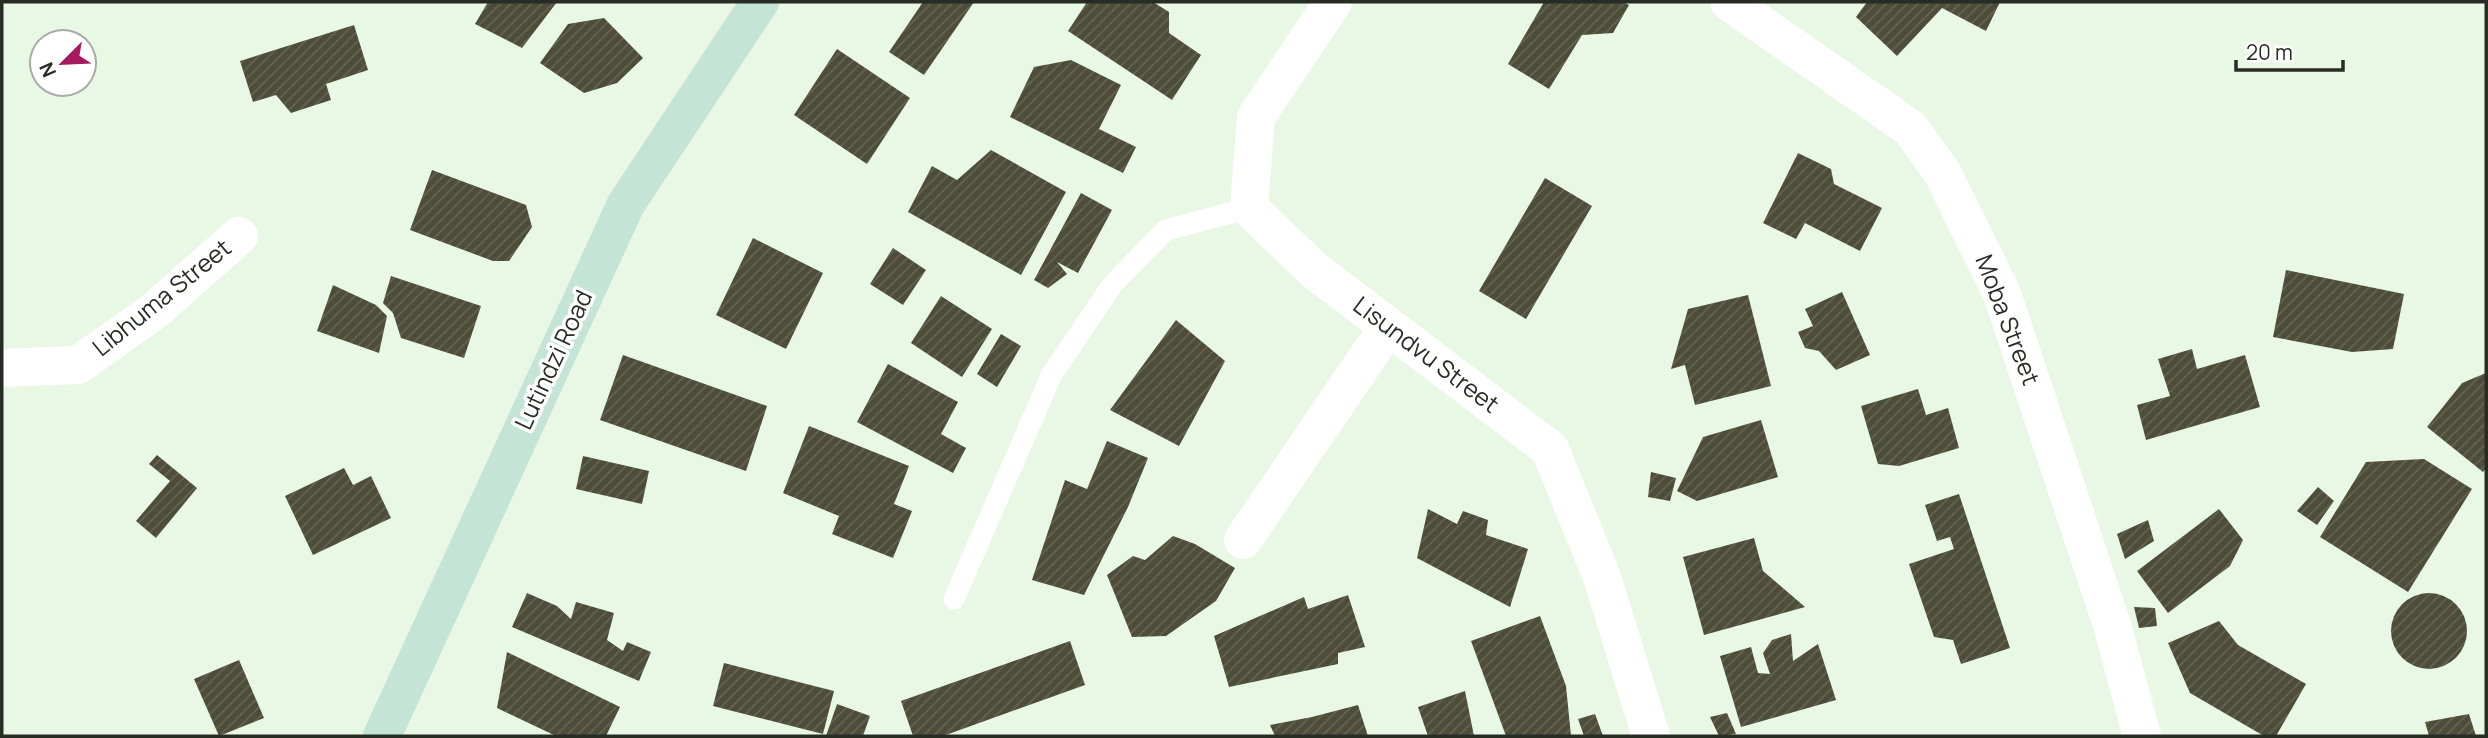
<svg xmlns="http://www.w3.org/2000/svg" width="2488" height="738" viewBox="0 0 2488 738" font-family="Manrope,sans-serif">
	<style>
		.building { fill: url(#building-hatch) }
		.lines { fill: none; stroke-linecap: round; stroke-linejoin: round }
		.lane { stroke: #fff; stroke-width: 21 }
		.street { stroke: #fff; stroke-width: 38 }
		.secondary { stroke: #c4e4d8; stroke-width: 38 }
		.labels { text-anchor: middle; stroke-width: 7; stroke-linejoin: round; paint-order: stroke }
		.street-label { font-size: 24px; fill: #272d25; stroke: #fff }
	</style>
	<defs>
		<pattern id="building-hatch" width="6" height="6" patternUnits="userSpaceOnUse" patternTransform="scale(1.75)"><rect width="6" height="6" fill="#4d4d39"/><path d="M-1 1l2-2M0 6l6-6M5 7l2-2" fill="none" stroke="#646454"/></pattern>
	</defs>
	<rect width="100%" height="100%" fill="#e9f8e4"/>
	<g class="building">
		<path d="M 488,2 L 557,2 L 522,48 L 475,24 Z"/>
		<path d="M 923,2 L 974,2 L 924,75 L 889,52 Z"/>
		<path d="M 1087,2 L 1153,2 L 1169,12 L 1169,33 L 1201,55 L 1172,100 L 1068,31 Z"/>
		<path d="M 1544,2 L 1623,2 L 1629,5 L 1613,33 L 1582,35 L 1549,89 L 1508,64 Z"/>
		<path d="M 1867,2 L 2000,2 L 1986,31 L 1942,8 L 1897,56 L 1856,17 Z"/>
		<path d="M 604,18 L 643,58 L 617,83 L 584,93 L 540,63 L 568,24 Z"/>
		<path d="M 354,25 L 368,70 L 326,84 L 331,100 L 291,113 L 276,95 L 253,102 L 240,61 Z"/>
		<path d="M 837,49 L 910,98 L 867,164 L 794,115 Z"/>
		<path d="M 1071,60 L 1121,85 L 1099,129 L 1136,147 L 1123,173 L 1010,117 L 1034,67 Z"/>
		<path d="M 991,150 L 1066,192 L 1021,275 L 908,212 L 932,166 L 957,180 Z"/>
		<path d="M 1798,153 L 1831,169 L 1834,184 L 1882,208 L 1860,251 L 1805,223 L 1796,239 L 1763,223 Z"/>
		<path d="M 432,170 L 526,205 L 532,227 L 509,261 L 493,261 L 410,230 Z"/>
		<path d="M 1545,178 L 1592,206 L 1526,319 L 1479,291 Z"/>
		<path d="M 1081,193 L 1112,210 L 1078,273 L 1057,262 L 1067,274 L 1048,288 L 1034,280 Z"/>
		<path d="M 753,238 L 823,273 L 786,349 L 716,315 Z"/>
		<path d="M 893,248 L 926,270 L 903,305 L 870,284 Z"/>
		<path d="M 2286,270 L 2404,294 L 2393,349 L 2352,352 L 2273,337 Z"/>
		<path d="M 391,276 L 481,306 L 464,358 L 401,338 L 393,313 L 383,303 Z"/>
		<path d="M 333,285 L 376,305 L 387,316 L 379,353 L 317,331 Z"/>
		<path d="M 1842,292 L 1870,355 L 1836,370 L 1819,351 L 1805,348 L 1798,332 L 1813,326 L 1805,309 Z"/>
		<path d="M 1748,295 L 1771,386 L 1695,405 L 1685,365 L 1671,369 L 1688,309 Z"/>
		<path d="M 941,296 L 992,329 L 962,377 L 911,343 Z"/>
		<path d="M 1176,320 L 1225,361 L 1179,446 L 1110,410 Z"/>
		<path d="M 1001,334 L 1021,346 L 997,387 L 977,374 Z"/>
		<path d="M 2192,349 L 2197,369 L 2245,355 L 2260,407 L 2146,440 L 2137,405 L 2170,396 L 2158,359 Z"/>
		<path d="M 623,355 L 767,406 L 746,471 L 600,420 Z"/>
		<path d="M 888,364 L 958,402 L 941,434 L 966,448 L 953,473 L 857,422 Z"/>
		<path d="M 2486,373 L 2486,468 L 2483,472 L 2427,427 L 2462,383 Z"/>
		<path d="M 1918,389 L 1926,415 L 1948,408 L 1959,448 L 1899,466 L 1878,464 L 1861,406 Z"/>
		<path d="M 1761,420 L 1778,477 L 1697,501 L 1677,491 L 1703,437 Z"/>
		<path d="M 809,426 L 909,466 L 894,504 L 912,511 L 893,558 L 832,534 L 839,516 L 783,493 Z"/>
		<path d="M 1107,441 L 1148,458 L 1128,507 L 1084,595 L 1032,580 L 1065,480 L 1087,489 Z"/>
		<path d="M 157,455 L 197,488 L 156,538 L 136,521 L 170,481 L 149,464 Z"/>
		<path d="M 583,456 L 649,471 L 642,504 L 576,489 Z"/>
		<path d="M 2424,459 L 2472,489 L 2408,592 L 2320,537 L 2366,462 Z"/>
		<path d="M 344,468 L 353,485 L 371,476 L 391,518 L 313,555 L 285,496 Z"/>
		<path d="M 1651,472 L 1676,478 L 1670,501 L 1648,497 Z"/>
		<path d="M 2318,487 L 2334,501 L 2317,525 L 2297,511 Z"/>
		<path d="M 1959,494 L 2010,648 L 1961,664 L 1953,640 L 1934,637 L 1909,564 L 1954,549 L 1950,537 L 1937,541 L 1925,505 Z"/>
		<path d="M 1428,509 L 1457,524 L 1463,511 L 1488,520 L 1486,535 L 1528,549 L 1510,607 L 1417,558 Z"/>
		<path d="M 2219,509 L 2243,540 L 2230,566 L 2168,613 L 2137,571 Z"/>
		<path d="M 2148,520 L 2154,541 L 2125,559 L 2117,534 Z"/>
		<path d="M 1173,536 L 1195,544 L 1235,568 L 1216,601 L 1166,636 L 1132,637 L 1107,575 L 1133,556 L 1145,560 Z"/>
		<path d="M 1754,538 L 1763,571 L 1805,607 L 1704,635 L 1683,557 Z"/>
		<path d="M 527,593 L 557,606 L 571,619 L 576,602 L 614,613 L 607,640 L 623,651 L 627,642 L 651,652 L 639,681 L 512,627 Z"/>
		<circle cx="2429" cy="631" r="38"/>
		<path d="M 1348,595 L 1365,647 L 1338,653 L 1338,664 L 1229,687 L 1214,636 L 1304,597 L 1308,609 Z"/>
		<path d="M 2134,607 L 2155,608 L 2157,626 L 2139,628 Z"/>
		<path d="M 1540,616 L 1566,686 L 1571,736 L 1506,736 L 1471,641 Z"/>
		<path d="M 2219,621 L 2238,645 L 2306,684 L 2276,736 L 2264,736 L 2190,693 L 2168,643 Z"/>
		<path d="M 1791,634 L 1793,661 L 1818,644 L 1836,700 L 1741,727 L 1720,656 L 1751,647 L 1758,673 L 1770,674 L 1763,653 L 1772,640 Z"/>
		<path d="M 1070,641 L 1085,685 L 943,736 L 913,736 L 901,701 Z"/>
		<path d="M 507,652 L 620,707 L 606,736 L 556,736 L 497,708 Z"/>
		<path d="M 239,660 L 264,718 L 219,736 L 194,679 Z"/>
		<path d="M 724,663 L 834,691 L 823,734 L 713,706 Z"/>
		<path d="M 1465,691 L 1474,736 L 1428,736 L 1418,707 Z"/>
		<path d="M 837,704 L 870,716 L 863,736 L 826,736 Z"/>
		<path d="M 1358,705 L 1368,736 L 1275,736 L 1270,725 L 1312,717 Z"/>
		<path d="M 1727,713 L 1736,734 L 1719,736 L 1710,717 Z"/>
		<path d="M 1595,714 L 1603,736 L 1584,736 L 1578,719 Z"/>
		<path d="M 2469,714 L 2476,736 L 2429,736 L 2425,722 Z"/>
	</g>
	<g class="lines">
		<path class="lane" d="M 954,599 L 1052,374 L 1113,284 L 1166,230 L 1249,208"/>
		<g class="street">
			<path d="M 1333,2 L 1256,117 L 1249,208 L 1314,270 L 1550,449 L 1602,577 L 1651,736"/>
			<path d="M 1729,2 L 1910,128 L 1943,174 L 2002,294 L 2112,625 L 2142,736"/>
			<path d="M 2,368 L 78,365 L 154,311 L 239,236"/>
			<path d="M 1243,540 L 1388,327"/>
		</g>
		<path class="secondary" d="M 382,736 L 626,204 L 760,2"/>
	</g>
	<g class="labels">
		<g class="street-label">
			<text transform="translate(162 298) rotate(-39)" y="8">Libhuma Street</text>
			<text transform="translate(2007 320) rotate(69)" y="8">Moba Street</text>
			<text transform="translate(1426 355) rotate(37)" y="8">Lisundvu Street</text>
			<text transform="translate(554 360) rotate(-65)" y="8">Lutindzi Road</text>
		</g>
	</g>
	<rect width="2488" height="738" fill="none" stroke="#272d25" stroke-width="7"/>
	<g transform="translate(63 63) rotate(246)"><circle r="33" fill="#ffffff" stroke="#a9aba8" stroke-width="2"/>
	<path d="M0-5L12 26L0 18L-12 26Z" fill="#a51a5f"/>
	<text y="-10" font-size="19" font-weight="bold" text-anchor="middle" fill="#272d25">N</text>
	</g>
	<path d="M2236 60v10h107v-10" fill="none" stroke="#272d25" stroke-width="3.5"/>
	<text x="2246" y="60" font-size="21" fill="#272d25" stroke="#ffffff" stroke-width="5" paint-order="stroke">20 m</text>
</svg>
